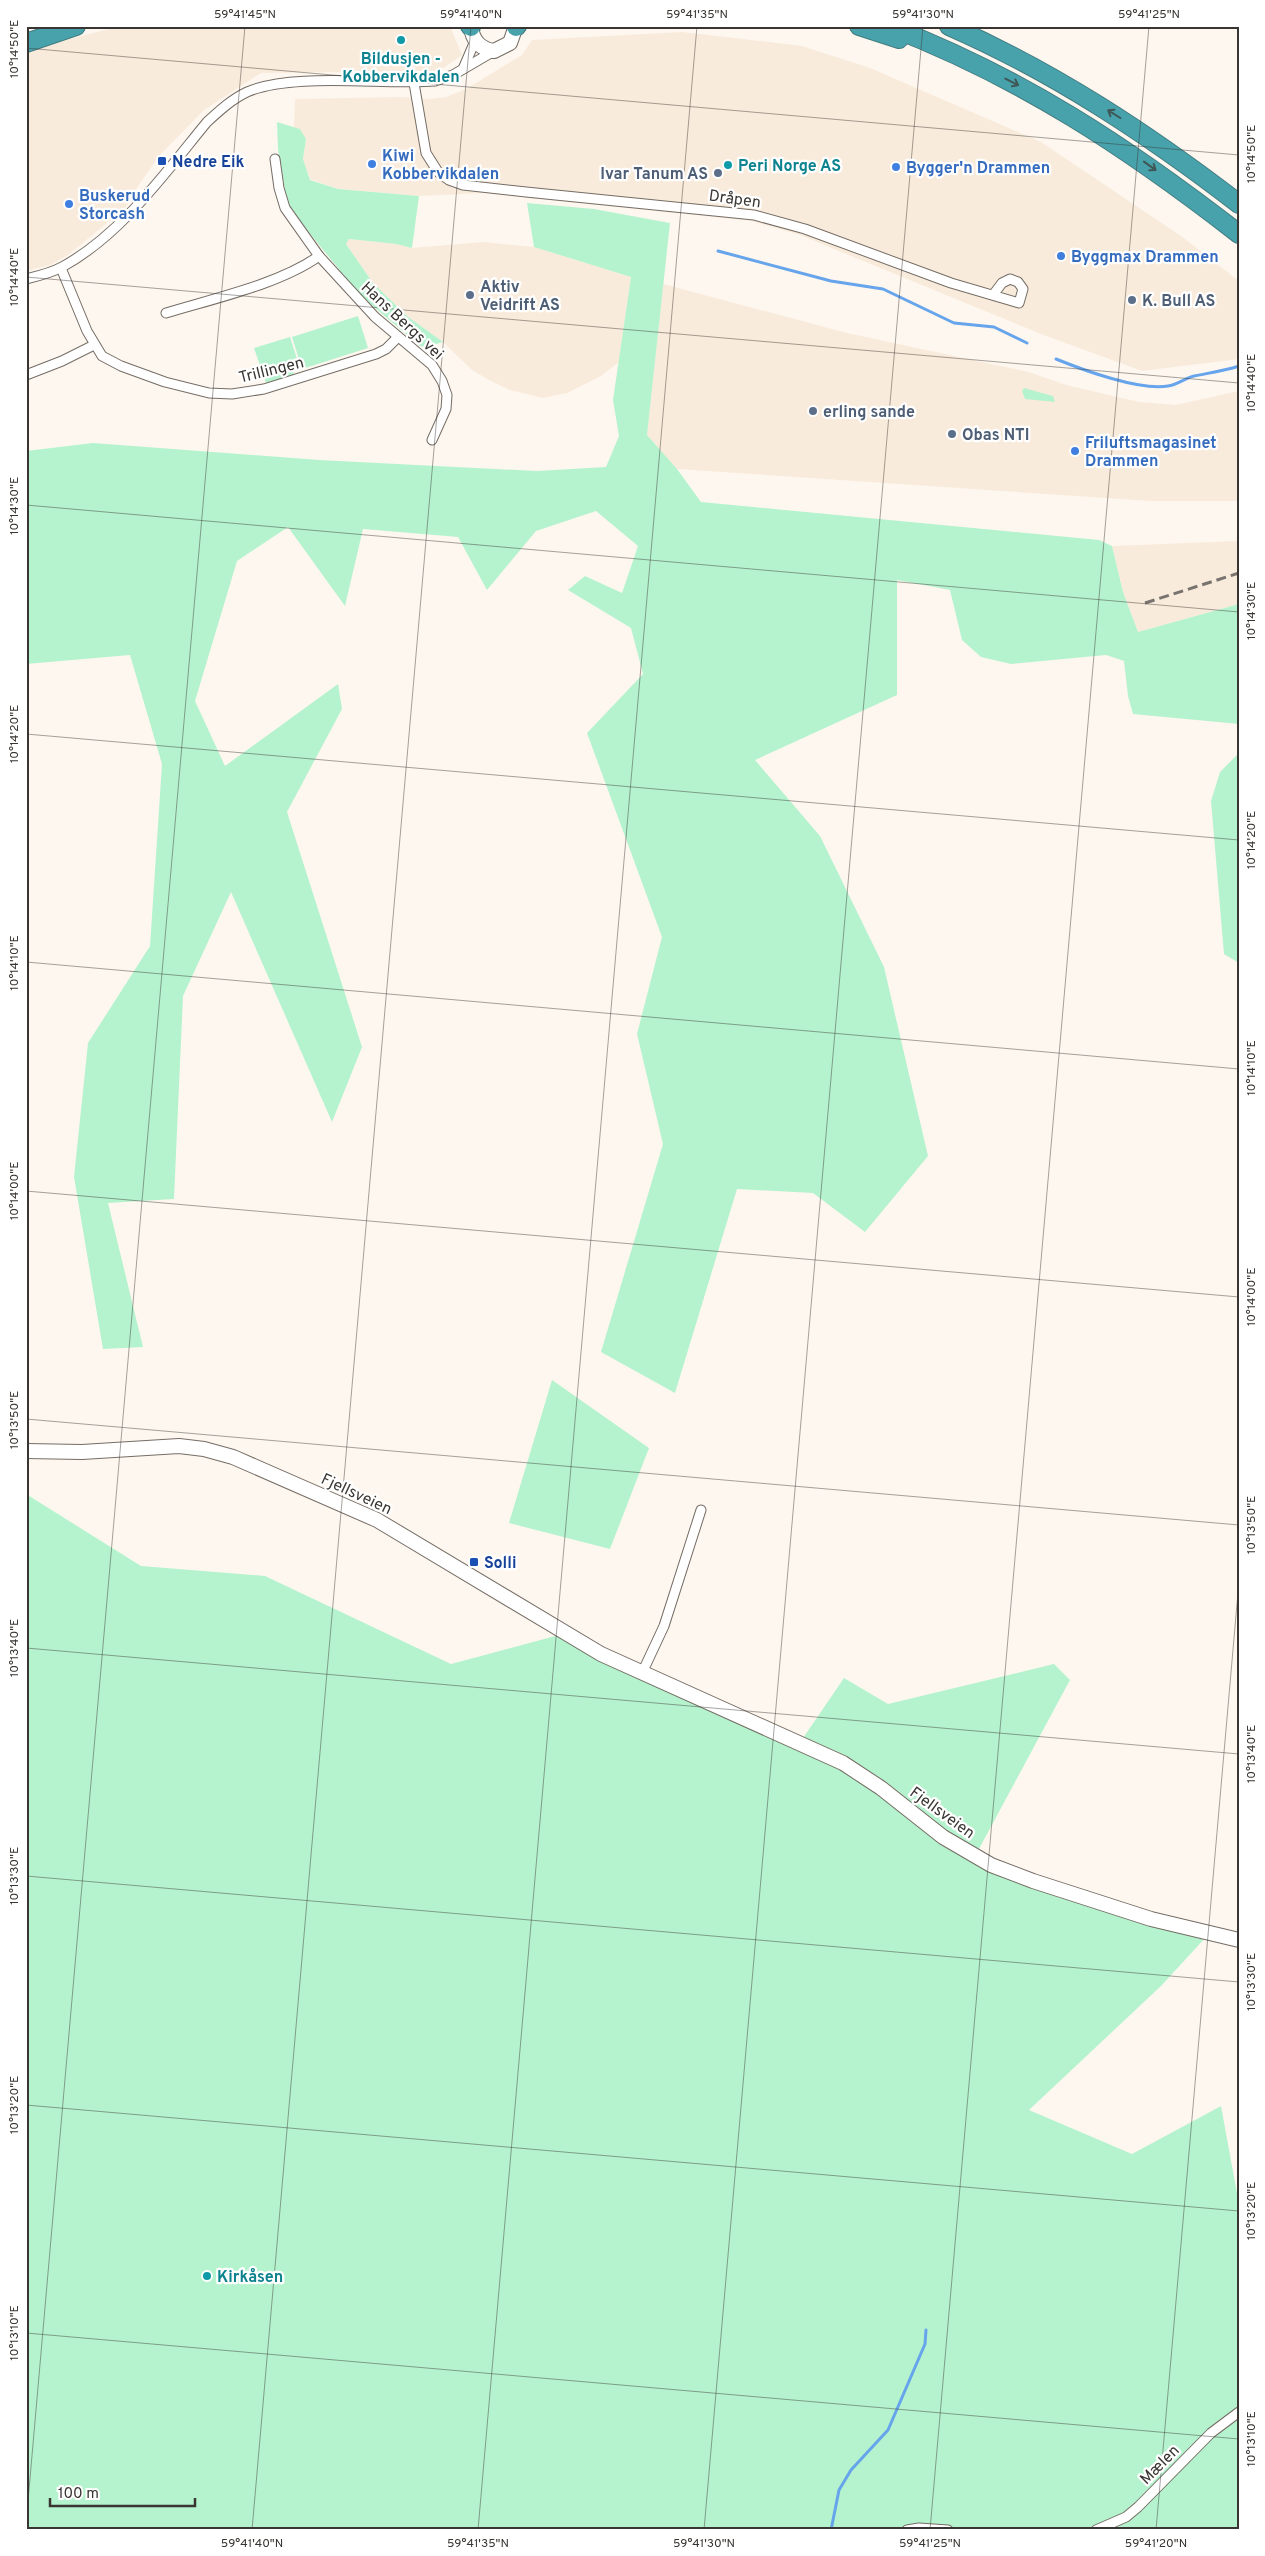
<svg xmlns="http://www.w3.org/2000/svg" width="1265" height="2556" viewBox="0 0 1265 2556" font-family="Overpass,sans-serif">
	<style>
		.built { fill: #f9ebdb }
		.green { fill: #b5f3ce }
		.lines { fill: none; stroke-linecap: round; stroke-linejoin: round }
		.stream { stroke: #66a4ec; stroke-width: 3 }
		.minor-casing { stroke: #756d65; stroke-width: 11 }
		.secondary-casing { stroke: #756d65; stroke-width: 16 }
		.motorway-casing { stroke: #437c81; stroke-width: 20 }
		.minor { stroke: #fff; stroke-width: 9 }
		.secondary { stroke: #fff; stroke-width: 14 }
		.motorway { stroke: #48a2ab; stroke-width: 18 }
		.rail { stroke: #78736f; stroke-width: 3; stroke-dasharray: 10 5; stroke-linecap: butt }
		.oneway { stroke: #3e5656 }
		.ticks { fill: none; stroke: #393532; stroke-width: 1; stroke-opacity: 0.45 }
		.culture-dot { fill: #0f9aa8; stroke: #fff; stroke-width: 2 }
		.transit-dot { fill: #1a4fb4; stroke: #fff; stroke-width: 2 }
		.shop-dot { fill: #3f7fe0; stroke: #fff; stroke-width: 2 }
		.service-dot { fill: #5c6f8a; stroke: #fff; stroke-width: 2 }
		.labels { text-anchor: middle; stroke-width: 4.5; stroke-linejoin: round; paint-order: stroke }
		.culture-label { font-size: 16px; font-weight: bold; fill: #0d838f; stroke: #fff; text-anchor: start }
		.shop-label { font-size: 16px; font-weight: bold; fill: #366cbe; stroke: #fff; text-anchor: start }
		.transit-label { font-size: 16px; font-weight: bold; fill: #164399; stroke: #fff; text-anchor: start }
		.service-label { font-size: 16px; font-weight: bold; fill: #4e5e75; stroke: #fff; text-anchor: start }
		.street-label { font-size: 16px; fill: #393532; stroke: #fff }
		.neatline { fill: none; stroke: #393532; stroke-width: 2 }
		.ticks-label { font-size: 12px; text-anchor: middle; fill: #393532 }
	</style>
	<rect width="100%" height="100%" fill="#fef7ef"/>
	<g class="built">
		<path d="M 121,26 L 450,26 L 462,55 L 439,71 L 261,73 L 204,110 L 159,156 L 136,189 L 137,194 L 123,210 L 68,255 L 50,265 L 26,271 L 26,50 Z"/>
		<path d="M 682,32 L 802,46 L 870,68 L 1041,142 L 1181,236 L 1239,281 L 1239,359 L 1142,371 L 1041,334 L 800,235 L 752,221 L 482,193 L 419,196 L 338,189 L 310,179 L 303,159 L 306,139 L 294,128 L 295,99 L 401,97 L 429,99 L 446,97 L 466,89 L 522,55 L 532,40 Z"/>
		<path d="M 349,239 L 396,244 L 412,248 L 483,242 L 534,247 L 631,277 L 619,362 L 601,376 L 567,393 L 543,398 L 510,390 L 489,380 L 472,370 L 443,342 L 407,316 L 373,283 L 346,244 Z"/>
		<path d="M 663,284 L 847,333 L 1029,372 L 1066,385 L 1139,402 L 1176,405 L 1239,391 L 1239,501 L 1151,501 L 677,469 L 647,435 Z"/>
		<path d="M 1239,541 L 1239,604 L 1138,632 L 1123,592 L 1112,546 Z"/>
	</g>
	<g class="green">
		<path d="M 277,122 L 300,129 L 306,139 L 303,159 L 310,180 L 338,189 L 419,196 L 412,248 L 396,244 L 349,239 L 346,244 L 373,283 L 407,316 L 443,342 L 426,347 L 420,346 L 360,295 L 288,207 L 278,150 Z"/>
		<path d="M 527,203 L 594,209 L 670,223 L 647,435 L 677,469 L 701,502 L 1099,540 L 1112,546 L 1123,592 L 1138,632 L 1239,604 L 1239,724 L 1133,714 L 1128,696 L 1124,661 L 1106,655 L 1011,664 L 981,657 L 962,640 L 950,590 L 897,580 L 897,695 L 755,760 L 820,836 L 884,967 L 928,1156 L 865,1232 L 813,1193 L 737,1189 L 675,1393 L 601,1352 L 663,1144 L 637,1034 L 662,937 L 587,733 L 643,674 L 631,628 L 568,590 L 585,576 L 622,593 L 638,546 L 596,511 L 536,531 L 487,590 L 458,537 L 363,529 L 345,606 L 288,527 L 237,561 L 195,701 L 225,766 L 338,684 L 342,709 L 287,812 L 362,1047 L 332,1122 L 231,892 L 183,996 L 174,1199 L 108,1203 L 143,1347 L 103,1349 L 74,1177 L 88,1043 L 150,946 L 162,764 L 130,655 L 26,664 L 26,451 L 93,443 L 319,460 L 537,471 L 606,467 L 619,436 L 613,400 L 631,277 L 534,247 Z"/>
		<path d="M 358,316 L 368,348 L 302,369 L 292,337 Z"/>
		<path d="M 290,337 L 298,362 L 291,364 L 294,375 L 266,383 L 254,348 Z"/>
		<path d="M 1024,388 L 1053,396 L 1055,402 L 1025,399 L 1022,391 Z"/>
		<path d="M 1239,753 L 1239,963 L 1224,954 L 1211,801 L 1220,772 Z"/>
		<path d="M 552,1380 L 649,1448 L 610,1549 L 509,1523 Z"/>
		<path d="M 26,1494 L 141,1566 L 265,1576 L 451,1664 L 570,1632 L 801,1741 L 844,1678 L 888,1704 L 1054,1664 L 1070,1680 L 973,1860 L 1206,1937 L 1161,1986 L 1029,2110 L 1132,2154 L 1221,2106 L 1239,2204 L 1239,2530 L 846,2530 L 846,2527 L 842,2530 L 26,2530 Z"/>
	</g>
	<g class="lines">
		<g class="stream">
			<path d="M 718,251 L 831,281 L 883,289 L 954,323 L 994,327 L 1027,343"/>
			<path d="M 1056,359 C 1083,370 1140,391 1168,386 C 1177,385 1185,378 1194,376 C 1209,373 1224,371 1239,366"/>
			<path d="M 831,2530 L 839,2490 L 851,2470 L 888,2430 L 925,2344 L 926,2330"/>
		</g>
		<g class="minor-casing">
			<g id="minor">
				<path d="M 463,69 L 475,41"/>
				<path d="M 414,83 L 426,153 L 438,172 L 449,180 L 463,185 L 526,192 L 754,215 L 805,229 L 951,283 L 1019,303 L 1023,289 L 1018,282 L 1010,279 L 1002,283 L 993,295"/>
				<path d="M 275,159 L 279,188 L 285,208 L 319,256 L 375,317 L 432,365 L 442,381 L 447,395 L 446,409 L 432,440"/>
				<path d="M 61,268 L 87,331 L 102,356 L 121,366 L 165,382 L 209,393 L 232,394 L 264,389 L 376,354 L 386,349 L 398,337"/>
				<path d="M 26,279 C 38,276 51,273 62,267 C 121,235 165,173 207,122 C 219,111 232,99 247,92 C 292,72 383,85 435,81 L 453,75 L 494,51"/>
				<path d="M 166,313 C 212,299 280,284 319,256"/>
				<path d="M 26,375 L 62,361 L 94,345"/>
				<path d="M 642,1673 L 664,1626 L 701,1510"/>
				<path d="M 907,2530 L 919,2528 L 948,2530"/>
				<path d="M 1096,2530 L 1126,2517 L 1138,2507 L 1211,2433 L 1239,2412"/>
			</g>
		</g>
		<g class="secondary-casing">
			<g id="secondary">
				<path d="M 471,26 C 472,40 480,49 494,51 L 510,43 L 516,26"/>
				<path d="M 26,1451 L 82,1452 L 179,1446 L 204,1449 L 233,1457 L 377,1520 L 601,1654 L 843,1763 L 881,1788 L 943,1837 L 991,1865 L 1033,1881 L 1151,1919 L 1239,1940"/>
			</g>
		</g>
		<g class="motorway-casing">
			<g id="motorway">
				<path d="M 470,26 L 471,27"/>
				<path d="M 859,26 L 899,39"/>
				<path d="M 888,26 C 1021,77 1127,147 1239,234"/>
				<path d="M 949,26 C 1054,72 1148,134 1239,204"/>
				<path d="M 516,27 L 517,26"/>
				<path d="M 26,43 L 76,26"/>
			</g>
		</g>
		<use href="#minor" class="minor"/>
		<use href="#secondary" class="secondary"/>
		<use href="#motorway" class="motorway"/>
		<path class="rail" d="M 1145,603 L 1239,573"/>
	</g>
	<defs><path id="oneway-shaft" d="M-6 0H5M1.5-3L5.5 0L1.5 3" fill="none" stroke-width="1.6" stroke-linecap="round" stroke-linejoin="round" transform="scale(1.25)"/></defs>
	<g class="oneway">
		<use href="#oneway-shaft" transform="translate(1012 82) rotate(27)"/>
		<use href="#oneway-shaft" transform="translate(1114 114) rotate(-148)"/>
		<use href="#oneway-shaft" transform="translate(1150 166) rotate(36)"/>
	</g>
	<path class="ticks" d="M 26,48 L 1239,155M 26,277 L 1239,383M 26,505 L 1239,612M 26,734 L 1239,840M 26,962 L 1239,1069M 26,1191 L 1239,1297M 26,1419 L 1239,1525M 26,1648 L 1239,1754M 26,1876 L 1239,1982M 26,2105 L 1239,2211M 26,2333 L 1239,2439M 26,2524 L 245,26M 252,2530 L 471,26M 478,2530 L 697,26M 704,2530 L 923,26M 930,2530 L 1149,26M 1156,2530 L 1239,1581"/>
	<g class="culture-dot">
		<circle cx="401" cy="40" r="5"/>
		<circle cx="728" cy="165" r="5"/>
		<circle cx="207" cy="2276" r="5"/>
	</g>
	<g class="transit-dot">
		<rect x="157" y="156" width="10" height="10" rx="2.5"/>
		<rect x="469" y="1557" width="10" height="10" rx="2.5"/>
	</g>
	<g class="shop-dot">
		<circle cx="372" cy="164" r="5"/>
		<circle cx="896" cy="167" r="5"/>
		<circle cx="69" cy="204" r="5"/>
		<circle cx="1061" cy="256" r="5"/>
		<circle cx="1075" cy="451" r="5"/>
	</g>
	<g class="service-dot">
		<circle cx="718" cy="173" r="5"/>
		<circle cx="470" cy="295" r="5"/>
		<circle cx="1132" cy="300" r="5"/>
		<circle cx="813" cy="411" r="5"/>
		<circle cx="952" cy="434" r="5"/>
	</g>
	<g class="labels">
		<g class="culture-label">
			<text x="401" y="64" text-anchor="middle">Bildusjen -<tspan x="401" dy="18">Kobbervikdalen</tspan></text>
			<text x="738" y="171">Peri Norge AS</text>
			<text x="217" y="2282">Kirkåsen</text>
		</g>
		<g class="shop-label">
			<text x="382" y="161">Kiwi<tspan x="382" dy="18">Kobbervikdalen</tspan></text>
			<text x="906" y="173">Bygger'n Drammen</text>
			<text x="79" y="201">Buskerud<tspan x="79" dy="18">Storcash</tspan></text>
			<text x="1071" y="262">Byggmax Drammen</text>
			<text x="1085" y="448">Friluftsmagasinet<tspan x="1085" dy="18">Drammen</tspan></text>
		</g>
		<g class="transit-label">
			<text x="172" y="167">Nedre Eik</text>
			<text x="484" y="1568">Solli</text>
		</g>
		<g class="service-label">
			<text x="708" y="179" text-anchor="end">Ivar Tanum AS</text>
			<text x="480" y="292">Aktiv<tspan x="480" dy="18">Veidrift AS</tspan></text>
			<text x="1142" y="306">K. Bull AS</text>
			<text x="823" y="417">erling sande</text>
			<text x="962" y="440">Obas NTI</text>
		</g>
		<g class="street-label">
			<text transform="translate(735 198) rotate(8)" y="6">Dråpen</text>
			<text transform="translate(403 320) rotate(43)" y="6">Hans Bergs vei</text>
			<text transform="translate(271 369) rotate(-14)" y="6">Trillingen</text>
			<text transform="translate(357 1493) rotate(25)" y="6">Fjellsveien</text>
			<text transform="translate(943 1812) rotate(36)" y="6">Fjellsveien</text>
			<text transform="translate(1159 2464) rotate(-45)" y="6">Mælen</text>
		</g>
	</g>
	<rect width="1265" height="2556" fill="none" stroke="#ffffff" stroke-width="55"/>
	<path d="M50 2498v8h145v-8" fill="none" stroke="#393532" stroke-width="2.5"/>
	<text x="58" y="2498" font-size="15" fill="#393532" stroke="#ffffff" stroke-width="4" paint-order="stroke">100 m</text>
	<rect x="28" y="28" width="1210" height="2500" class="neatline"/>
	<g class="ticks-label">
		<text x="245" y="18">59°41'45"N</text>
		<text x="471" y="18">59°41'40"N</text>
		<text x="697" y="18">59°41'35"N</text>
		<text x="923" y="18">59°41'30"N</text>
		<text x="1149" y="18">59°41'25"N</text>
		<text transform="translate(14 49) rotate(-90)" y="4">10°14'50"E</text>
		<text transform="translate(1251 154) rotate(-90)" y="4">10°14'50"E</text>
		<text transform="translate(14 277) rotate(-90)" y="4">10°14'40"E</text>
		<text transform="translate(1251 383) rotate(-90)" y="4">10°14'40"E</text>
		<text transform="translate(14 506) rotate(-90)" y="4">10°14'30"E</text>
		<text transform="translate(1251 611) rotate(-90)" y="4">10°14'30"E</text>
		<text transform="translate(14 734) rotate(-90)" y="4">10°14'20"E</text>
		<text transform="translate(1251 840) rotate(-90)" y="4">10°14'20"E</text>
		<text transform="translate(14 963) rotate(-90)" y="4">10°14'10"E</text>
		<text transform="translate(1251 1068) rotate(-90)" y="4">10°14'10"E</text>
		<text transform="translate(14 1191) rotate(-90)" y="4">10°14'00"E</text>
		<text transform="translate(1251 1297) rotate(-90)" y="4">10°14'00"E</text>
		<text transform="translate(14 1420) rotate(-90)" y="4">10°13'50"E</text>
		<text transform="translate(1251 1525) rotate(-90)" y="4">10°13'50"E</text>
		<text transform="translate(14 1648) rotate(-90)" y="4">10°13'40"E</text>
		<text transform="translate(1251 1754) rotate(-90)" y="4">10°13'40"E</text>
		<text transform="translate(14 1876) rotate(-90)" y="4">10°13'30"E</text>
		<text transform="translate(1251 1982) rotate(-90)" y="4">10°13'30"E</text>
		<text transform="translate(14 2105) rotate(-90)" y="4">10°13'20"E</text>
		<text transform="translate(1251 2211) rotate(-90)" y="4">10°13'20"E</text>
		<text transform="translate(14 2333) rotate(-90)" y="4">10°13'10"E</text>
		<text transform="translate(1251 2439) rotate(-90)" y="4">10°13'10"E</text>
		<text x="252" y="2547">59°41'40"N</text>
		<text x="478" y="2547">59°41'35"N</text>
		<text x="704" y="2547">59°41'30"N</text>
		<text x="930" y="2547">59°41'25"N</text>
		<text x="1156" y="2547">59°41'20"N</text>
	</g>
</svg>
